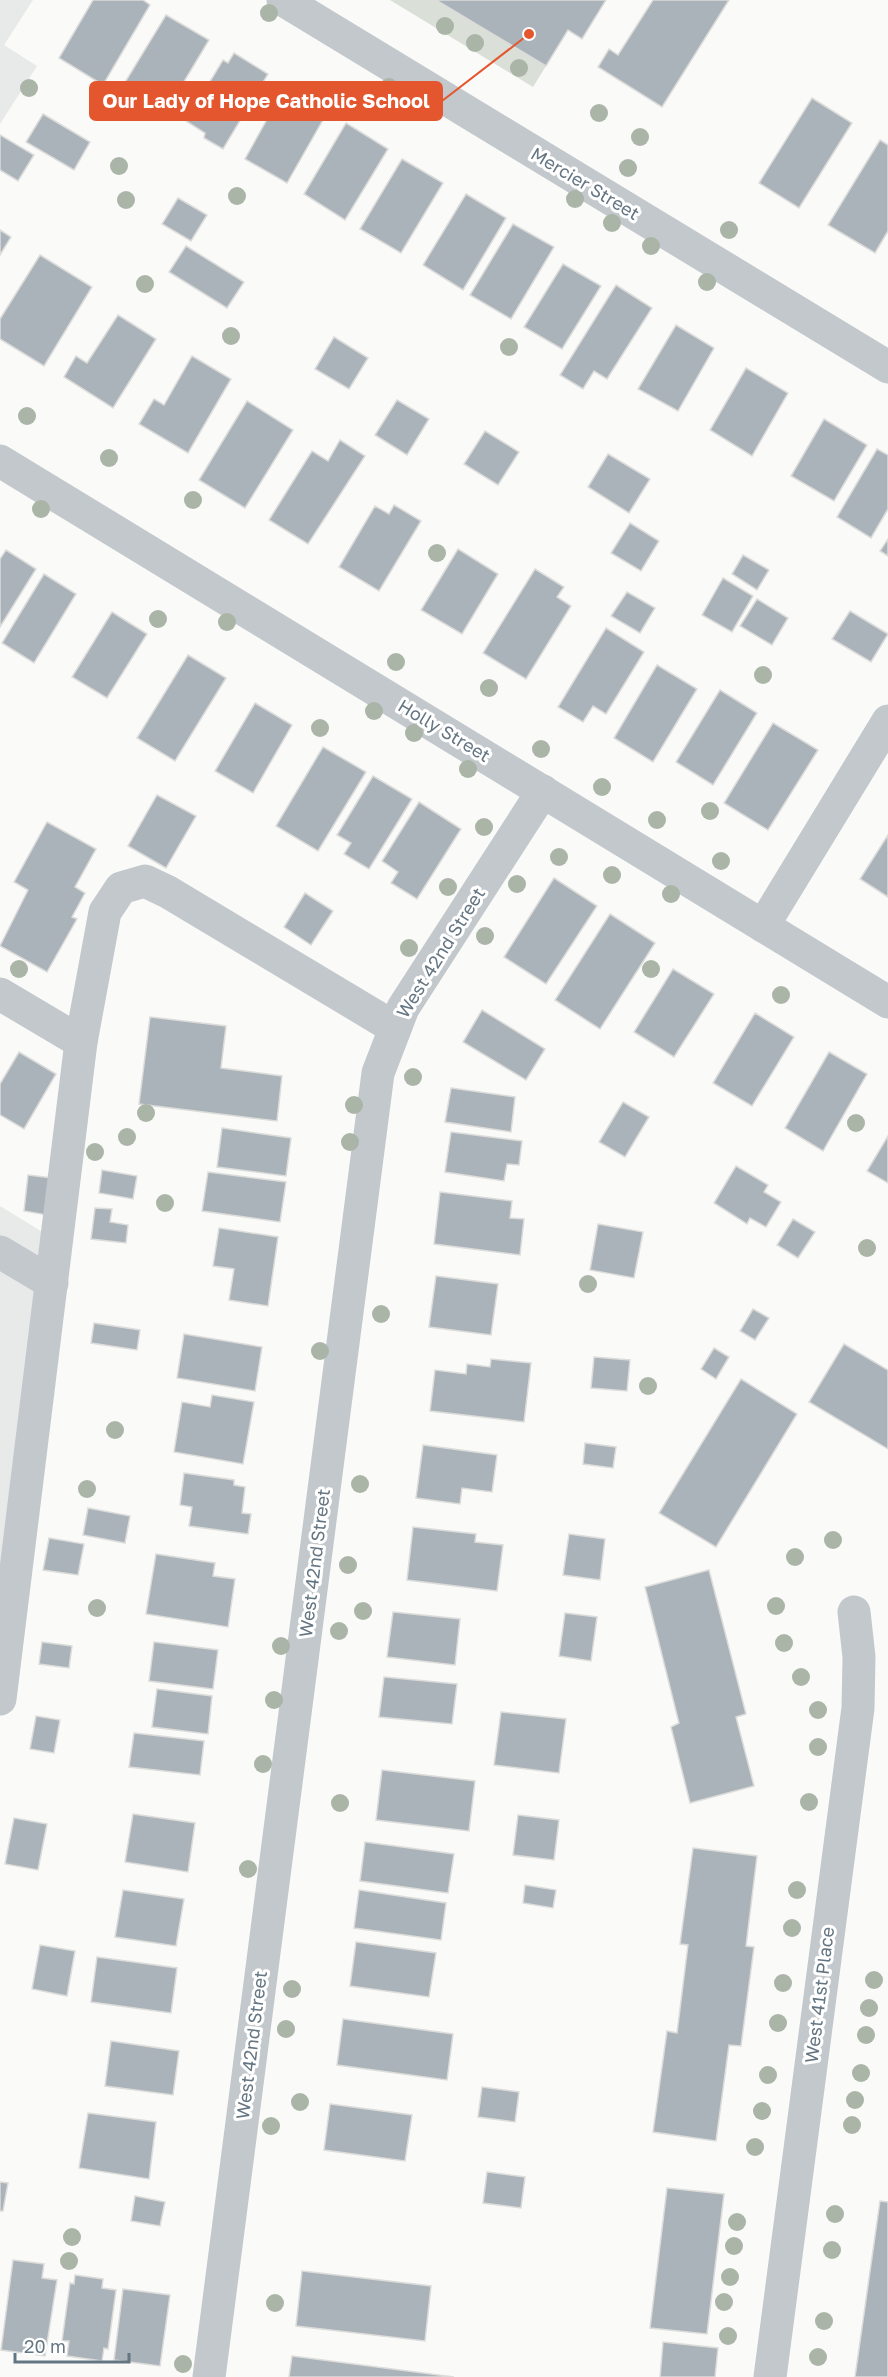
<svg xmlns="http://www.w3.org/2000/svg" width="888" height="2377" viewBox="0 0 888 2377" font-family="'Golos Text',sans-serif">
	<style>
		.built { fill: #e8e9e9 }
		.green { fill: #dadfd7 }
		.building { fill: #aab3b9; stroke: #dcdcda; stroke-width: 1.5 }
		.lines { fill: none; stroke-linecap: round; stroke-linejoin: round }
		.minor { stroke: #c3c8cc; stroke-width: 33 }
		.tree { fill: #aab4a7 }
		.labels { text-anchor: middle; stroke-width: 6; stroke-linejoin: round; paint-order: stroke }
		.street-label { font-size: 18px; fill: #657683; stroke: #fff }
		.leader { fill: none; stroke: #e4572e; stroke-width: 2 }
		.callout-dot { fill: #e4572e; stroke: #fff; stroke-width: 2 }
		.callout { fill: #e4572e; stroke: #e4572e; stroke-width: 2 }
		.callout-label { font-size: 20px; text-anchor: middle; font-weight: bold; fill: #fff }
	</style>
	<rect width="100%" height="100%" fill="#fafaf8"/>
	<g class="built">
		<path d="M 0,0 L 33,0 L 4,45 L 37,66 L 0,124 Z"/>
		<path d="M 0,1206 L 49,1236 L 0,1610 Z"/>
	</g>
	<path class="green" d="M 390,0 L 436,0 L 546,66 L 533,87 Z"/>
	<g class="building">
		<path d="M 93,0 L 143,0 L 150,5 L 103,85 L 59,58 Z"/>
		<path d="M 436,0 L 606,0 L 582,39 L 568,30 L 546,66 Z"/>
		<path d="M 653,0 L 729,0 L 662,107 L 598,67 L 609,49 L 618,55 Z"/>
		<path d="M 166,15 L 209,40 L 167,110 L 124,84 Z"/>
		<path d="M 234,53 L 268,74 L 223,149 L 204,138 L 205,133 L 186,121 L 223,60 L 228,63 Z"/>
		<path d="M 285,87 L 328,111 L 287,183 L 245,159 Z"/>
		<path d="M 812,98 L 852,123 L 799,208 L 759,183 Z"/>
		<path d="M 43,114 L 90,142 L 74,170 L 26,142 Z"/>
		<path d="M 346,123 L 388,149 L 345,220 L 304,194 Z"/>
		<path d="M 0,135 L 34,155 L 18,181 L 0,170 Z"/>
		<path d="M 880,140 L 888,145 L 888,231 L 875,253 L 828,225 Z"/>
		<path d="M 402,159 L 443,183 L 401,253 L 360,229 Z"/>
		<path d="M 466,194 L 506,218 L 463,290 L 423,265 Z"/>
		<path d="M 178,198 L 207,215 L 191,241 L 162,224 Z"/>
		<path d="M 513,224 L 554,247 L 511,319 L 470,295 Z"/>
		<path d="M 0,230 L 11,237 L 0,255 Z"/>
		<path d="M 186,246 L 244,282 L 227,308 L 169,272 Z"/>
		<path d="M 40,255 L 92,287 L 44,366 L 0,339 L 0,319 Z"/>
		<path d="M 563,264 L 601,286 L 562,349 L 524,327 Z"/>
		<path d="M 616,285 L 652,308 L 607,379 L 594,371 L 583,389 L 560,375 Z"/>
		<path d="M 118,315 L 156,339 L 113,408 L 64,377 L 76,356 L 87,363 Z"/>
		<path d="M 676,325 L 714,348 L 678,411 L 638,389 Z"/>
		<path d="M 334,337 L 368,358 L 349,389 L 315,369 Z"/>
		<path d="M 192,356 L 231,379 L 188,453 L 139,424 L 154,399 L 164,405 Z"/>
		<path d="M 746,368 L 788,393 L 752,456 L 710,430 Z"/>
		<path d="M 397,400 L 429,419 L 407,455 L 375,435 Z"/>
		<path d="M 247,401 L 293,430 L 245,508 L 199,480 Z"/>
		<path d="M 824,419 L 867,445 L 834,501 L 791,476 Z"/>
		<path d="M 485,431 L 519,452 L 498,485 L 464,464 Z"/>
		<path d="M 340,440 L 365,456 L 308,544 L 269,520 L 312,451 L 328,461 Z"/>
		<path d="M 877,449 L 888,455 L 888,509 L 871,538 L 837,517 Z"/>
		<path d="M 608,454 L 650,479 L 629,513 L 588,487 Z"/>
		<path d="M 394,505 L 421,521 L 379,591 L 339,567 L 375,506 L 389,514 Z"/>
		<path d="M 630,523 L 659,541 L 641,571 L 611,553 Z"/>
		<path d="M 888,539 L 888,556 L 880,551 Z"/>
		<path d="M 458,549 L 498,574 L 462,634 L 421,610 Z"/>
		<path d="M 6,550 L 36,569 L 0,627 L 0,559 Z"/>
		<path d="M 743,555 L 769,570 L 757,590 L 732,574 Z"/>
		<path d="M 535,569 L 564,587 L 557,597 L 571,606 L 526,679 L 483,653 Z"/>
		<path d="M 44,574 L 76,594 L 34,663 L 2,643 Z"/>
		<path d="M 723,578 L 753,596 L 732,632 L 702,615 Z"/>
		<path d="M 627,592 L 655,608 L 640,633 L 611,616 Z"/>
		<path d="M 757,599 L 788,618 L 772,645 L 740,626 Z"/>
		<path d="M 850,611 L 888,634 L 871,662 L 832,639 Z"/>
		<path d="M 112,612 L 147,634 L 107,698 L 72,677 Z"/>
		<path d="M 606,628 L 644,652 L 606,714 L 593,706 L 583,722 L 558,707 Z"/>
		<path d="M 188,655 L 226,678 L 175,761 L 137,738 Z"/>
		<path d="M 657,665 L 697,689 L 653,762 L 614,738 Z"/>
		<path d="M 720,690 L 757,713 L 713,785 L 676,762 Z"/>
		<path d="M 255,703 L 292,725 L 253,793 L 215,771 Z"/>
		<path d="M 773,723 L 818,750 L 768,830 L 724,803 Z"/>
		<path d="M 323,747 L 366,772 L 318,851 L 276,826 Z"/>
		<path d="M 373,776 L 412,799 L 369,869 L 344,854 L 351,843 L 337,835 Z"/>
		<path d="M 157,795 L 196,816 L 166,868 L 128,846 Z"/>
		<path d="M 419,802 L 461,829 L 417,899 L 391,883 L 398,872 L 382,861 Z"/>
		<path d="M 47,822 L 96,849 L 75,887 L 85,893 L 72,917 L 77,919 L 47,972 L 0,946 L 28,890 L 14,882 Z"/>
		<path d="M 888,835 L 888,897 L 860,879 Z"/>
		<path d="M 554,878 L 597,906 L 546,984 L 504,957 Z"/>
		<path d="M 305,893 L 333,911 L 311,945 L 284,927 Z"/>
		<path d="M 610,914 L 655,943 L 600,1029 L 555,1000 Z"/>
		<path d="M 673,969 L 714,994 L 674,1057 L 634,1032 Z"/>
		<path d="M 482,1010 L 545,1049 L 526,1080 L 463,1042 Z"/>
		<path d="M 755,1013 L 794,1037 L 752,1106 L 713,1083 Z"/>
		<path d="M 150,1017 L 226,1026 L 221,1068 L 282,1076 L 277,1121 L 139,1104 Z"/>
		<path d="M 19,1052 L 56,1074 L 24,1129 L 0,1115 L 0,1084 Z"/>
		<path d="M 829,1052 L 867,1074 L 823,1151 L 785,1128 Z"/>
		<path d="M 451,1088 L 515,1097 L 511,1132 L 445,1122 Z"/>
		<path d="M 623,1102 L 649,1117 L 625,1157 L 599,1142 Z"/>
		<path d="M 222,1128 L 291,1138 L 286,1176 L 217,1167 Z"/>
		<path d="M 451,1132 L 522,1141 L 519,1165 L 507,1164 L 504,1181 L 445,1172 Z"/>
		<path d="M 888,1136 L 888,1183 L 867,1171 Z"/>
		<path d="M 736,1166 L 768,1185 L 764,1192 L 781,1202 L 766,1227 L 750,1218 L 747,1224 L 714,1203 Z"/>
		<path d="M 102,1170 L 137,1176 L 133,1199 L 99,1193 Z"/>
		<path d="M 208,1172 L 286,1182 L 280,1222 L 202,1211 Z"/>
		<path d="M 28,1175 L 52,1178 L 47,1215 L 24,1211 Z"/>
		<path d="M 440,1192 L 512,1201 L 510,1218 L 524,1219 L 520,1255 L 434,1244 Z"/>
		<path d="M 95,1208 L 112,1209 L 110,1222 L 128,1225 L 126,1243 L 91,1239 Z"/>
		<path d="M 793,1219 L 815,1232 L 798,1258 L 777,1245 Z"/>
		<path d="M 598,1224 L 643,1232 L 634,1278 L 590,1270 Z"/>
		<path d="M 219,1228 L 278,1237 L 268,1306 L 229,1300 L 234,1269 L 213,1266 Z"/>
		<path d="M 436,1276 L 498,1284 L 491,1335 L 429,1327 Z"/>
		<path d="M 753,1309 L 769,1318 L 755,1340 L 740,1331 Z"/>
		<path d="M 94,1323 L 140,1330 L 137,1350 L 91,1343 Z"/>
		<path d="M 184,1334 L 262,1347 L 255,1391 L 177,1378 Z"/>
		<path d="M 844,1344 L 888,1370 L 888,1449 L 809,1402 Z"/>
		<path d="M 714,1348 L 729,1357 L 716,1379 L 701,1369 Z"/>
		<path d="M 594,1357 L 630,1360 L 627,1391 L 591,1388 Z"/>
		<path d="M 491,1359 L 531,1363 L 524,1422 L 430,1411 L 435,1370 L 466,1374 L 467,1364 L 490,1367 Z"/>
		<path d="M 741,1379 L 797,1414 L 716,1547 L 659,1513 Z"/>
		<path d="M 212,1395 L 254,1402 L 243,1464 L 174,1452 L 182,1402 L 210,1407 Z"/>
		<path d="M 585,1443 L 616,1447 L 613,1468 L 583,1464 Z"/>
		<path d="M 423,1445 L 497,1455 L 492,1492 L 462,1488 L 460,1504 L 416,1498 Z"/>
		<path d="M 184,1473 L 234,1480 L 234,1485 L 245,1487 L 242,1513 L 251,1514 L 248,1534 L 189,1526 L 192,1507 L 180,1505 Z"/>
		<path d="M 88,1508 L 130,1516 L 125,1543 L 83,1535 Z"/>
		<path d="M 413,1527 L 476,1534 L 475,1542 L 503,1545 L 497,1591 L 407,1580 Z"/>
		<path d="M 569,1534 L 605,1539 L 600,1580 L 563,1575 Z"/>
		<path d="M 49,1538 L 84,1544 L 78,1575 L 43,1570 Z"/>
		<path d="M 156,1554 L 215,1563 L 213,1576 L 235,1579 L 228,1627 L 146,1614 Z"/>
		<path d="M 709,1570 L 746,1714 L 736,1717 L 754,1786 L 690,1803 L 671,1727 L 679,1723 L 645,1587 Z"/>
		<path d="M 393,1612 L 460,1619 L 455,1665 L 387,1657 Z"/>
		<path d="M 565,1613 L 597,1617 L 591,1661 L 559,1656 Z"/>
		<path d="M 42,1642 L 72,1646 L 69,1668 L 39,1664 Z"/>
		<path d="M 154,1642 L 218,1650 L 213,1689 L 149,1681 Z"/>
		<path d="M 384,1677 L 457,1684 L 452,1724 L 379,1717 Z"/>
		<path d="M 157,1689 L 212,1696 L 208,1734 L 152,1727 Z"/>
		<path d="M 501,1712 L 566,1719 L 559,1773 L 494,1765 Z"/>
		<path d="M 36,1716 L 60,1720 L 54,1753 L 30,1749 Z"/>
		<path d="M 134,1733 L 204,1741 L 200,1775 L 129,1767 Z"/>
		<path d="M 382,1770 L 475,1781 L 469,1831 L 376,1820 Z"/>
		<path d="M 133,1814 L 195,1823 L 188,1872 L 125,1862 Z"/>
		<path d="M 518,1815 L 559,1820 L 554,1860 L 513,1855 Z"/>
		<path d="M 14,1818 L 47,1824 L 38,1870 L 5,1864 Z"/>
		<path d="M 365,1842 L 454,1854 L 448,1893 L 360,1881 Z"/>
		<path d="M 693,1848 L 757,1856 L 746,1946 L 754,1947 L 741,2046 L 729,2045 L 716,2141 L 653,2132 L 667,2031 L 677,2033 L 688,1945 L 680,1944 Z"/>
		<path d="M 525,1885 L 556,1890 L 553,1908 L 523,1903 Z"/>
		<path d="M 123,1890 L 184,1899 L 176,1946 L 115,1937 Z"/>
		<path d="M 359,1890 L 446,1903 L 441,1940 L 354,1928 Z"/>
		<path d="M 356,1942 L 436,1953 L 429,1997 L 350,1986 Z"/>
		<path d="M 40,1945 L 75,1951 L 67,1996 L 32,1989 Z"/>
		<path d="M 97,1957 L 177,1968 L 171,2013 L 91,2002 Z"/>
		<path d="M 343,2019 L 453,2034 L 447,2080 L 337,2065 Z"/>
		<path d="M 111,2041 L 179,2051 L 173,2095 L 105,2086 Z"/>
		<path d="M 482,2087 L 519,2092 L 515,2122 L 478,2117 Z"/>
		<path d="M 330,2104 L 412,2115 L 405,2161 L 324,2150 Z"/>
		<path d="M 88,2113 L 156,2122 L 149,2179 L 79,2168 Z"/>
		<path d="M 487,2172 L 525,2177 L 521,2208 L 483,2203 Z"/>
		<path d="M 0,2182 L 8,2183 L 3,2211 L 0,2211 Z"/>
		<path d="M 667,2188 L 724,2194 L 707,2334 L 650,2328 Z"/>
		<path d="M 135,2196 L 165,2202 L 160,2226 L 131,2221 Z"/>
		<path d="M 880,2201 L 888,2202 L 888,2377 L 855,2377 Z"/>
		<path d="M 13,2260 L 44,2264 L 42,2278 L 57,2280 L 45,2356 L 1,2350 Z"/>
		<path d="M 302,2271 L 431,2286 L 425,2341 L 296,2326 Z"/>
		<path d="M 75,2275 L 103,2279 L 102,2288 L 116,2290 L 108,2349 L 104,2348 L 102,2361 L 67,2356 L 69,2341 L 62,2341 L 70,2283 L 74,2284 Z"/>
		<path d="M 123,2289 L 170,2295 L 160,2366 L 114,2360 Z"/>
		<path d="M 663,2342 L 718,2348 L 715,2377 L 660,2377 Z"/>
		<path d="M 292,2356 L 454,2377 L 289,2377 Z"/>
	</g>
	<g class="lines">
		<g class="minor">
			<path d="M 283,0 L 888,367"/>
			<path d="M 0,461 L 888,1002"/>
			<path d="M 763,926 L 888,721"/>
			<path d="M 0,994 L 81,1042"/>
			<path d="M 0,1252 L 52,1283"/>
			<path d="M 0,1699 L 81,1042 L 105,912 L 121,888 L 145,881 L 168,892 L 395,1028"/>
			<path d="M 209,2377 L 378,1073 L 403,1008 L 543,791"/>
			<path d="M 770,2377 L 858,1708 L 859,1657 L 854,1612"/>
		</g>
	</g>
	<g class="tree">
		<circle cx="269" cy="13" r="9"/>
		<circle cx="445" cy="26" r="9"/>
		<circle cx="475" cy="43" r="9"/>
		<circle cx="519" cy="68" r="9"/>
		<circle cx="389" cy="87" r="9"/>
		<circle cx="29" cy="88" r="9"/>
		<circle cx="599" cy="113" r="9"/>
		<circle cx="640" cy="137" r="9"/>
		<circle cx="119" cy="166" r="9"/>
		<circle cx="628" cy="168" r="9"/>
		<circle cx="237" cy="196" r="9"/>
		<circle cx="575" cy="199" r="9"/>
		<circle cx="126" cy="200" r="9"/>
		<circle cx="612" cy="223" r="9"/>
		<circle cx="729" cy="230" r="9"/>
		<circle cx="651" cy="246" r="9"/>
		<circle cx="707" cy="282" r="9"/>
		<circle cx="145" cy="284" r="9"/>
		<circle cx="231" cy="336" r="9"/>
		<circle cx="509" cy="347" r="9"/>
		<circle cx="27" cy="416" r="9"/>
		<circle cx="109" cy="458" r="9"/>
		<circle cx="193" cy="500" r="9"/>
		<circle cx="41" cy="509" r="9"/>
		<circle cx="437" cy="553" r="9"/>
		<circle cx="158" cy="619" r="9"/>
		<circle cx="227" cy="622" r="9"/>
		<circle cx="396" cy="662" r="9"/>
		<circle cx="763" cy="675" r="9"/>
		<circle cx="489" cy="688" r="9"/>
		<circle cx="374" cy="711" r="9"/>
		<circle cx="320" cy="728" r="9"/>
		<circle cx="414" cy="733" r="9"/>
		<circle cx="541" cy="749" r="9"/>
		<circle cx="468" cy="769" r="9"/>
		<circle cx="602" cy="787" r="9"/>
		<circle cx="710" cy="811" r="9"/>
		<circle cx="657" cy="820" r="9"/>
		<circle cx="484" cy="827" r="9"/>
		<circle cx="559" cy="857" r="9"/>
		<circle cx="721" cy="861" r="9"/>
		<circle cx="612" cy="875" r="9"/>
		<circle cx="517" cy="884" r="9"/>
		<circle cx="448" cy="887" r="9"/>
		<circle cx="671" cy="894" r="9"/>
		<circle cx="485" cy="936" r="9"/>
		<circle cx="409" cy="948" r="9"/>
		<circle cx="19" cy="969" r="9"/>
		<circle cx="651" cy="969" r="9"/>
		<circle cx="781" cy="995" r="9"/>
		<circle cx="413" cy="1077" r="9"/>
		<circle cx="354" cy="1105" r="9"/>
		<circle cx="146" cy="1113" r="9"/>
		<circle cx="856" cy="1123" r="9"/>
		<circle cx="127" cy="1137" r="9"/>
		<circle cx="350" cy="1142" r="9"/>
		<circle cx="95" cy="1152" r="9"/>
		<circle cx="165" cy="1203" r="9"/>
		<circle cx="867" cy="1248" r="9"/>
		<circle cx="588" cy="1284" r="9"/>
		<circle cx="381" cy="1314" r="9"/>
		<circle cx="320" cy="1351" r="9"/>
		<circle cx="648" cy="1386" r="9"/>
		<circle cx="115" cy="1430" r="9"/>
		<circle cx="360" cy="1484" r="9"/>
		<circle cx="87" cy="1489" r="9"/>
		<circle cx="833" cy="1540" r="9"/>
		<circle cx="795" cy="1557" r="9"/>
		<circle cx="348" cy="1565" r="9"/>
		<circle cx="776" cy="1606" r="9"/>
		<circle cx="97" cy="1608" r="9"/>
		<circle cx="363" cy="1611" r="9"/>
		<circle cx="339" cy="1631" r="9"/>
		<circle cx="784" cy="1643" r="9"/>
		<circle cx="281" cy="1646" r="9"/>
		<circle cx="801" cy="1677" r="9"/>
		<circle cx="274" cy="1700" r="9"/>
		<circle cx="818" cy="1710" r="9"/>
		<circle cx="818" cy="1747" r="9"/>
		<circle cx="263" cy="1764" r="9"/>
		<circle cx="809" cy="1802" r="9"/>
		<circle cx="340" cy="1803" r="9"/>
		<circle cx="248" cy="1869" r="9"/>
		<circle cx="797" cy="1890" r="9"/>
		<circle cx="792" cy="1928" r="9"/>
		<circle cx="874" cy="1980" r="9"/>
		<circle cx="783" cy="1983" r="9"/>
		<circle cx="292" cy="1989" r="9"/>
		<circle cx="869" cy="2008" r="9"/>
		<circle cx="778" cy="2023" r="9"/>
		<circle cx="286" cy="2029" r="9"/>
		<circle cx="866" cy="2035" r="9"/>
		<circle cx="861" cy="2073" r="9"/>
		<circle cx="768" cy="2075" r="9"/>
		<circle cx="855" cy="2100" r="9"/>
		<circle cx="300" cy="2102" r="9"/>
		<circle cx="762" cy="2111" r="9"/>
		<circle cx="852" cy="2125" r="9"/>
		<circle cx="271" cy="2126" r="9"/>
		<circle cx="755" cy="2147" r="9"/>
		<circle cx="835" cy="2214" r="9"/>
		<circle cx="737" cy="2222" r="9"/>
		<circle cx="72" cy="2237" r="9"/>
		<circle cx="734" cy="2246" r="9"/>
		<circle cx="832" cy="2250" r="9"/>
		<circle cx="69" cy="2261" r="9"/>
		<circle cx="730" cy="2277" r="9"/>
		<circle cx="724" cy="2302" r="9"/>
		<circle cx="275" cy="2303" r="9"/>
		<circle cx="824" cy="2321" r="9"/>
		<circle cx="728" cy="2336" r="9"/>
		<circle cx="818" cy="2357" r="9"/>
		<circle cx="183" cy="2364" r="9"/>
	</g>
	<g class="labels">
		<g class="street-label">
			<text transform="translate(585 184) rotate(31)" y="6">Mercier Street</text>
			<text transform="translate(444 731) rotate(31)" y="6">Holly Street</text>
			<text transform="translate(441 953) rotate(-58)" y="6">West 42nd Street</text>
			<text transform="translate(315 1563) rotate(-83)" y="6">West 42nd Street</text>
			<text transform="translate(820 1995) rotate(-83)" y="6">West 41st Place</text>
			<text transform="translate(252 2045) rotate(-83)" y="6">West 42nd Street</text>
		</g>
	</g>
	<path class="leader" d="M529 34L442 101"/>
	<circle class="callout-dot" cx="529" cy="34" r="6"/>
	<rect class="callout" x="90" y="82" width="352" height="38" rx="6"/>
	<g class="callout-label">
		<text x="266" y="108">Our Lady of Hope Catholic School</text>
	</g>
	<path d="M15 2353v9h114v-9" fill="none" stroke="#657683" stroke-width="3"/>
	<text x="24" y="2353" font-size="18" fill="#657683" stroke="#ffffff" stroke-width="4.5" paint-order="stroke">20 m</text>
</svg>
